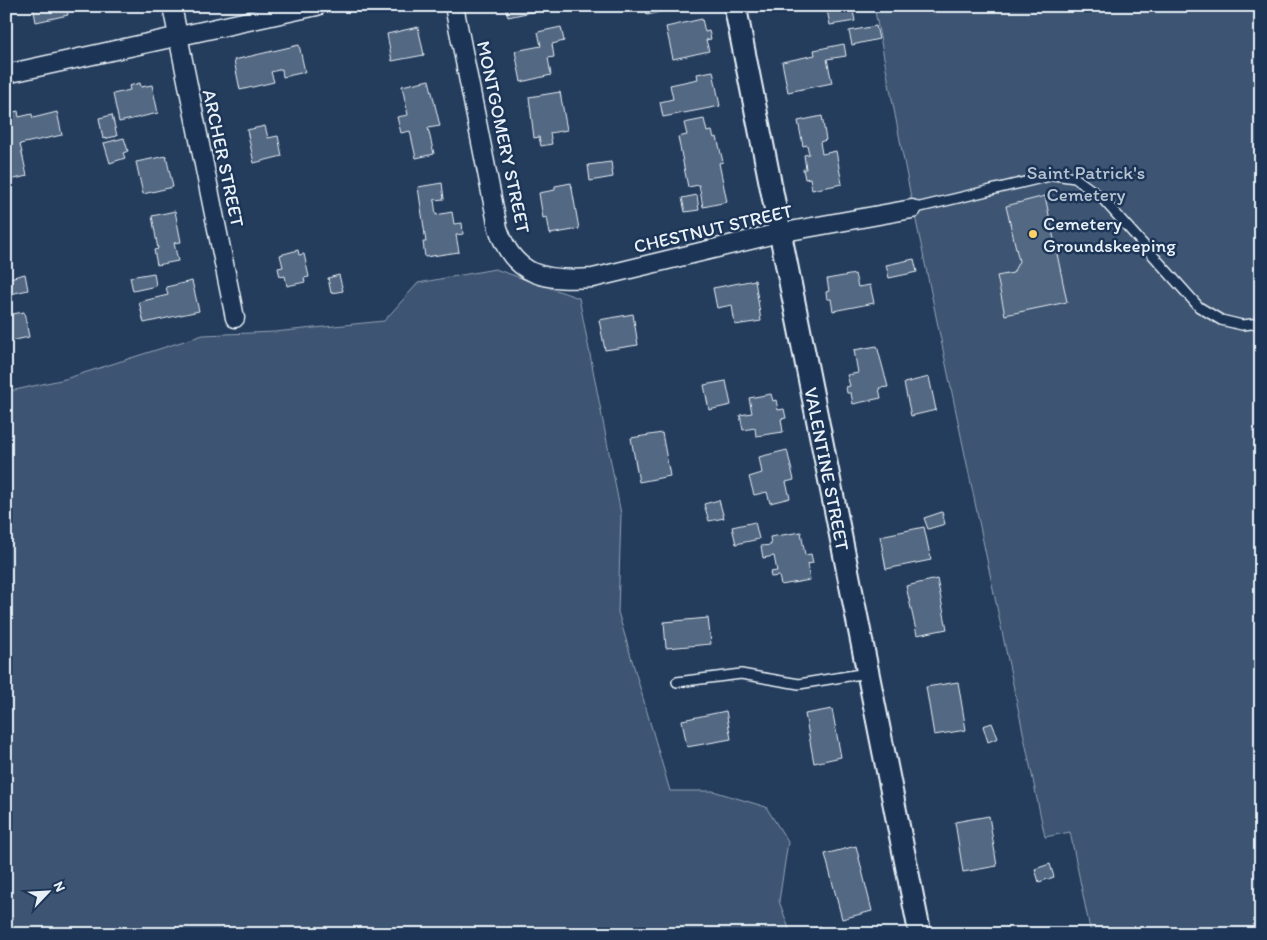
<svg xmlns="http://www.w3.org/2000/svg" width="1267" height="940" viewBox="0 0 1267 940" font-family="Itim,sans-serif">
	<style>
		.green { fill: #3e5472; stroke: #93a2b5 }
		.building { fill: #536782; stroke: #e8f1f8 }
		.lines { fill: none; stroke-linecap: round; stroke-linejoin: round }
		.service-casing { stroke: #e8f1f8; stroke-width: 12 }
		.minor-casing { stroke: #e8f1f8; stroke-width: 21 }
		.tertiary-casing { stroke: #e8f1f8; stroke-width: 25 }
		.service { stroke: #1d3557; stroke-width: 9 }
		.minor { stroke: #1d3557; stroke-width: 18 }
		.tertiary { stroke: #1d3557; stroke-width: 21 }
		.poi-dot { fill: #ffd166; stroke: #1d3557; stroke-width: 2 }
		.labels { text-anchor: middle; stroke-width: 5; stroke-linejoin: round; paint-order: stroke }
		.street-label { font-size: 19px; fill: #e8f1f8; stroke: #1d3557 }
		.park-label { font-size: 19px; fill: #b5c2d0; stroke: #1d3557 }
		.poi-label { font-size: 19px; fill: #e8f1f8; stroke: #1d3557; text-anchor: start }
	</style>
	<rect width="100%" height="100%" fill="#253d5d"/>
	<filter id="ink" filterUnits="userSpaceOnUse"><feTurbulence type="fractalNoise" baseFrequency=".02" numOctaves="2"/><feDisplacementMap in="SourceGraphic" scale="10" xChannelSelector="R" yChannelSelector="G"/><feConvolveMatrix kernelMatrix="1 2 1 2 8 2 1 2 1" color-interpolation-filters="sRGB"/></filter>
	<g filter="url(#ink)">
		<g class="green">
			<path d="M 874,6 L 1261,6 L 1261,934 L 1091,934 L 1070,832 L 1045,837 L 910,192 Z"/>
			<path d="M 495,269 L 579,298 L 621,514 L 618,612 L 670,791 L 713,791 L 766,807 L 788,842 L 779,901 L 791,934 L 6,934 L 6,392 L 65,379 L 203,335 L 274,332 L 384,321 L 418,283 Z"/>
		</g>
		<g class="building">
			<path d="M 6,6 L 12,28 L 6,29 Z"/>
			<path d="M 33,6 L 66,6 L 68,15 L 36,22 Z"/>
			<path d="M 505,6 L 544,6 L 545,9 L 508,17 Z"/>
			<path d="M 645,6 L 686,6 L 647,15 Z"/>
			<path d="M 845,6 L 852,6 L 855,21 L 830,25 L 827,10 Z"/>
			<path d="M 702,19 L 705,32 L 709,31 L 711,39 L 706,40 L 709,51 L 673,59 L 666,27 Z"/>
			<path d="M 876,26 L 879,39 L 852,45 L 849,31 Z"/>
			<path d="M 418,27 L 424,55 L 392,61 L 387,34 Z"/>
			<path d="M 561,27 L 564,41 L 552,44 L 554,57 L 548,58 L 551,75 L 521,82 L 515,51 L 541,46 L 538,32 Z"/>
			<path d="M 844,44 L 846,56 L 827,59 L 832,83 L 788,92 L 782,62 L 815,55 L 814,50 Z"/>
			<path d="M 299,45 L 305,72 L 283,77 L 282,69 L 271,72 L 274,82 L 240,90 L 234,60 Z"/>
			<path d="M 713,71 L 720,106 L 663,117 L 660,102 L 673,99 L 670,85 L 698,79 L 697,74 Z"/>
			<path d="M 429,80 L 440,126 L 428,128 L 434,154 L 416,158 L 410,131 L 401,133 L 397,117 L 408,115 L 402,86 Z"/>
			<path d="M 140,83 L 141,87 L 152,85 L 158,113 L 119,122 L 113,94 L 130,90 L 129,86 Z"/>
			<path d="M 560,92 L 567,130 L 550,133 L 552,144 L 541,146 L 539,137 L 534,138 L 529,97 Z"/>
			<path d="M 18,111 L 19,117 L 32,114 L 33,118 L 57,112 L 62,135 L 20,144 L 27,176 L 10,180 L 6,165 L 6,118 L 8,117 L 8,113 Z"/>
			<path d="M 112,115 L 117,136 L 103,139 L 99,118 Z"/>
			<path d="M 822,116 L 826,140 L 820,142 L 822,154 L 836,151 L 842,184 L 812,190 L 810,178 L 805,179 L 803,169 L 806,169 L 804,155 L 809,154 L 807,145 L 803,146 L 798,121 Z"/>
			<path d="M 704,119 L 707,132 L 712,131 L 714,138 L 717,137 L 723,162 L 719,163 L 727,202 L 703,207 L 699,185 L 688,187 L 678,137 L 687,135 L 684,123 Z"/>
			<path d="M 265,126 L 268,138 L 278,136 L 282,156 L 254,163 L 247,130 Z"/>
			<path d="M 124,138 L 128,151 L 123,153 L 125,158 L 110,163 L 104,143 Z"/>
			<path d="M 166,156 L 173,187 L 143,194 L 136,162 Z"/>
			<path d="M 611,162 L 613,177 L 590,181 L 588,165 Z"/>
			<path d="M 442,183 L 444,199 L 434,200 L 436,215 L 452,212 L 454,224 L 462,223 L 463,234 L 456,235 L 459,252 L 425,257 L 423,242 L 426,242 L 418,187 Z"/>
			<path d="M 571,183 L 579,229 L 550,234 L 547,217 L 543,218 L 539,193 L 555,190 L 555,186 Z"/>
			<path d="M 697,195 L 699,210 L 685,212 L 682,198 Z"/>
			<path d="M 1045,196 L 1067,302 L 1005,315 L 997,276 L 1013,273 L 1019,261 L 1006,206 Z"/>
			<path d="M 175,211 L 181,242 L 174,243 L 178,261 L 157,265 L 154,250 L 158,249 L 152,216 Z"/>
			<path d="M 298,250 L 299,255 L 304,254 L 309,277 L 304,278 L 305,282 L 287,286 L 285,276 L 280,277 L 278,268 L 283,267 L 280,255 Z"/>
			<path d="M 914,259 L 917,272 L 889,278 L 886,265 Z"/>
			<path d="M 154,273 L 156,286 L 133,291 L 130,277 Z"/>
			<path d="M 25,274 L 28,290 L 6,295 L 6,279 Z"/>
			<path d="M 855,274 L 858,287 L 870,285 L 874,303 L 833,311 L 831,299 L 827,299 L 826,292 L 829,291 L 827,279 Z"/>
			<path d="M 339,275 L 343,291 L 331,293 L 328,278 Z"/>
			<path d="M 755,280 L 761,321 L 735,325 L 732,305 L 717,308 L 713,288 Z"/>
			<path d="M 192,281 L 199,311 L 144,323 L 139,302 L 168,295 L 166,287 Z"/>
			<path d="M 24,312 L 29,337 L 6,342 L 6,315 Z"/>
			<path d="M 633,314 L 638,345 L 605,350 L 599,320 Z"/>
			<path d="M 877,346 L 888,387 L 879,388 L 881,398 L 853,404 L 851,393 L 847,393 L 846,387 L 850,386 L 847,375 L 858,373 L 854,350 Z"/>
			<path d="M 929,377 L 936,410 L 911,416 L 904,383 Z"/>
			<path d="M 726,381 L 731,405 L 709,410 L 704,385 Z"/>
			<path d="M 771,394 L 773,401 L 776,400 L 778,410 L 784,409 L 786,418 L 781,419 L 783,432 L 756,436 L 755,428 L 743,430 L 740,415 L 752,413 L 749,398 Z"/>
			<path d="M 662,433 L 670,476 L 639,482 L 631,438 Z"/>
			<path d="M 787,450 L 794,480 L 786,482 L 790,498 L 770,503 L 767,492 L 754,495 L 749,477 L 762,473 L 759,457 Z"/>
			<path d="M 719,500 L 724,518 L 709,521 L 704,504 Z"/>
			<path d="M 942,512 L 945,524 L 928,529 L 924,518 Z"/>
			<path d="M 755,522 L 759,539 L 736,544 L 732,527 Z"/>
			<path d="M 924,527 L 931,560 L 886,569 L 880,536 Z"/>
			<path d="M 801,532 L 805,555 L 811,554 L 813,563 L 807,564 L 810,580 L 781,585 L 779,576 L 771,577 L 770,572 L 777,571 L 774,556 L 763,558 L 761,546 L 771,545 L 770,537 Z"/>
			<path d="M 937,579 L 947,629 L 917,635 L 906,586 Z"/>
			<path d="M 708,618 L 711,644 L 666,648 L 664,622 Z"/>
			<path d="M 958,682 L 966,730 L 934,735 L 926,687 Z"/>
			<path d="M 832,709 L 841,757 L 814,763 L 805,714 Z"/>
			<path d="M 726,711 L 731,739 L 687,747 L 682,720 Z"/>
			<path d="M 992,723 L 998,738 L 988,742 L 983,726 Z"/>
			<path d="M 989,816 L 997,866 L 963,872 L 955,822 Z"/>
			<path d="M 856,846 L 872,911 L 842,919 L 825,854 Z"/>
			<path d="M 1050,864 L 1054,877 L 1039,882 L 1035,869 Z"/>
			<path d="M 820,926 L 823,934 L 807,934 L 806,931 Z"/>
		</g>
		<g class="lines">
			<g class="service-casing">
				<g id="service">
					<path d="M 912,209 L 1054,175 L 1075,178 L 1101,197 L 1199,307 L 1221,320 L 1242,325 L 1261,323"/>
					<path d="M 677,682 L 741,674 L 799,684 L 867,673"/>
				</g>
			</g>
			<g class="minor-casing">
				<g id="minor">
					<path d="M 172,6 L 235,318"/>
					<path d="M 454,6 L 498,228 C 514,278 547,281 593,278 L 779,233 L 912,209"/>
					<path d="M 6,74 L 317,6"/>
				</g>
			</g>
			<g class="tertiary-casing">
				<g id="tertiary">
					<path id="s1" d="M 735,6 L 920,934"/>
				</g>
			</g>
			<use href="#service" class="service"/>
			<use href="#minor" class="minor"/>
			<use href="#tertiary" class="tertiary"/>
		</g>
	</g>
	<circle class="poi-dot" cx="1033" cy="234" r="5"/>
	<g class="labels">
		<g class="street-label">
			<text transform="translate(504 137) rotate(78)" y="7">MONTGOMERY STREET</text>
			<text transform="translate(224 158) rotate(78)" y="7">ARCHER STREET</text>
			<text transform="translate(713 228) rotate(-13)" y="7">CHESTNUT STREET</text>
			<text dy="7" stroke="none"><textPath href="#s1" startOffset="472">VALENTINE STREET</textPath></text>
		</g>
		<g class="park-label">
			<text x="1086" y="179">Saint Patrick's<tspan x="1086" dy="22">Cemetery</tspan></text>
		</g>
		<g class="poi-label">
			<text x="1043" y="230">Cemetery<tspan x="1043" dy="22">Groundskeeping</tspan></text>
		</g>
	</g>
	<rect width="1267" height="940" fill="none" stroke="#1d3557" stroke-width="25"/>
	<rect x="12" y="12" width="1242" height="915" fill="none" stroke="#e8f1f8" stroke-width="2" filter="url(#ink)"/>
	<g transform="translate(48 892) rotate(65)" stroke="#1d3557" stroke-width="4" paint-order="stroke">
	<path d="M0-4L9 19L0 12L-9 19Z" fill="#e8f1f8"/>
	<text y="-8" font-size="14" font-weight="bold" text-anchor="middle" fill="#e8f1f8">N</text>
	</g>
</svg>
